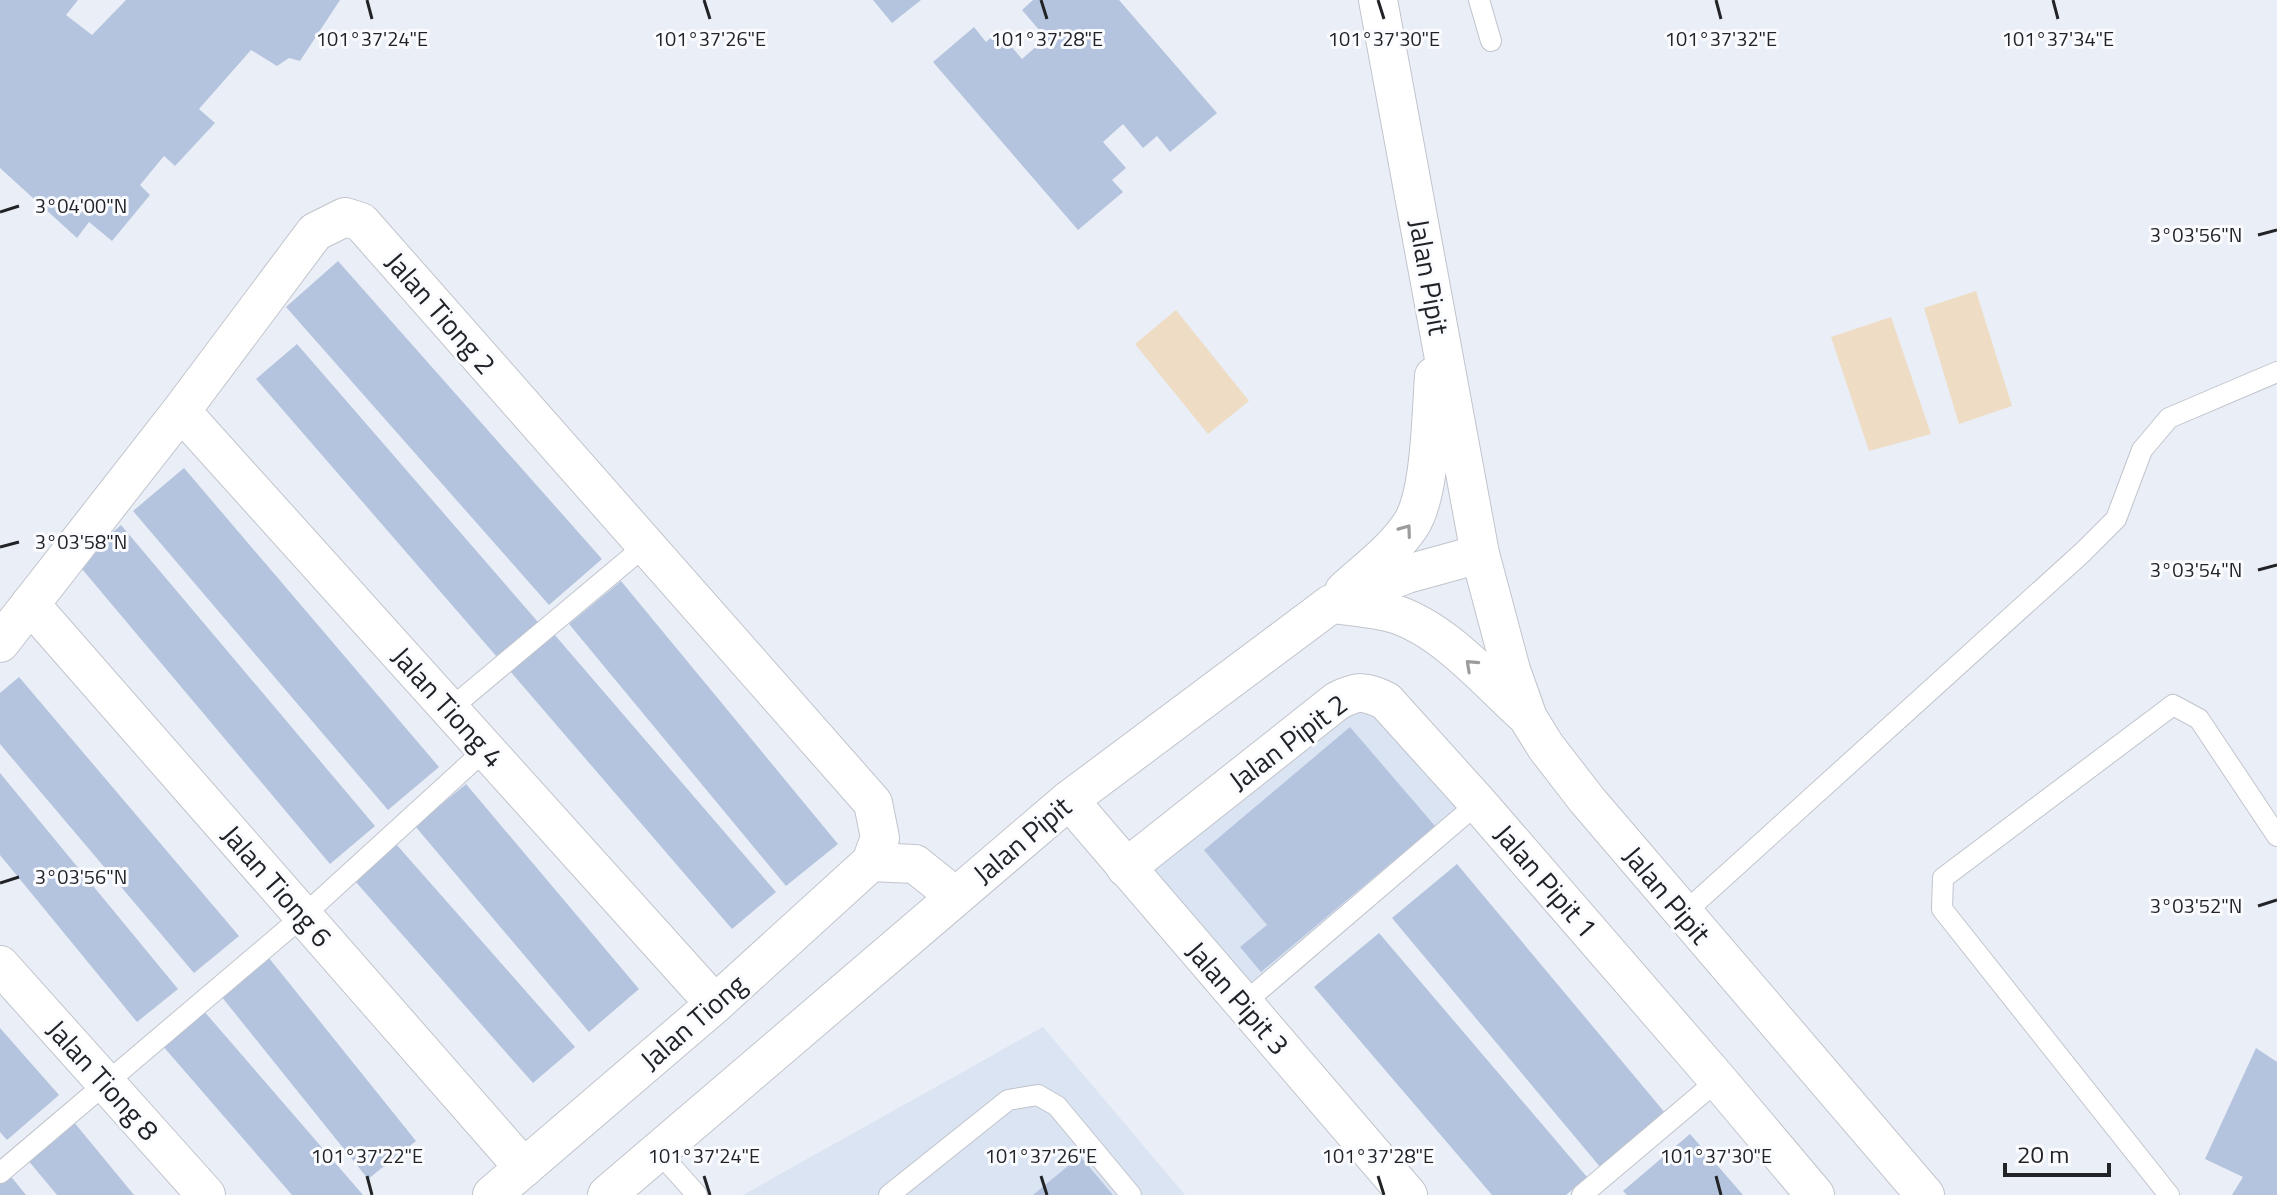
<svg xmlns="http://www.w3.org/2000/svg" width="2277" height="1195" viewBox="0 0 2277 1195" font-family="'Titillium Web',sans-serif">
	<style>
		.built { fill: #dbe4f2 }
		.green { fill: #eeddc4 }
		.building { fill: #b4c4df }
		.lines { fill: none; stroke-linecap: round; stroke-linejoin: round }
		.lane-casing { stroke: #c0c4cc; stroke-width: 22 }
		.street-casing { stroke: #c0c4cc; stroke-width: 40 }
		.lane { stroke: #fff; stroke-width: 20 }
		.street { stroke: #fff; stroke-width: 38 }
		.oneway { stroke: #9b9c9d }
		.ticks { fill: none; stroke: #212326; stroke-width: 3 }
		.labels { text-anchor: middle; stroke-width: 6; stroke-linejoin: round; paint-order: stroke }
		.street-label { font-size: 28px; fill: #212326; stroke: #fafbff }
		.ticks-label { font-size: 20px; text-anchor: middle; fill: #212326; stroke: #fafbff; stroke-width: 6; stroke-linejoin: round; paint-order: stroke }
	</style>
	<rect width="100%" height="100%" fill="#eaeef6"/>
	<g class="built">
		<path d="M 1346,711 L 1377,711 L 1463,806 L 1246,992 L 1148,869 Z"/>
		<path d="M 1043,1027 L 1185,1195 L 743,1195 Z"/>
	</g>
	<g class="green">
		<path d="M 1976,291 L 2012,406 L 1959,424 L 1924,308 Z"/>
		<path d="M 1176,310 L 1249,401 L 1208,434 L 1135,344 Z"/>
		<path d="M 1891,317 L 1931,434 L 1869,451 L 1831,337 Z"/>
	</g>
	<g class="building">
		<path d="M 0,0 L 78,0 L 66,15 L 92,35 L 126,0 L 340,0 L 300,61 L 289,58 L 277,66 L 251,50 L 199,109 L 215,123 L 175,166 L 164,156 L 140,185 L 150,195 L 112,241 L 89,222 L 77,238 L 0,168 Z"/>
		<path d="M 873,0 L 921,0 L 892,23 Z"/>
		<path d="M 1033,0 L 1119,0 L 1217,113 L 1170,152 L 1157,136 L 1143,148 L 1123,124 L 1103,142 L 1126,168 L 1112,180 L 1123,192 L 1078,230 L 933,62 L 974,27 L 986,42 L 998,31 L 1022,59 L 1046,38 L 1022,10 Z"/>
		<path d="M 338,261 L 602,559 L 549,605 L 286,307 Z"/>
		<path d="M 297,344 L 538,622 L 497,657 L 256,379 Z"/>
		<path d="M 184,468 L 439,767 L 388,810 L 133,511 Z"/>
		<path d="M 121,525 L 375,826 L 330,864 L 77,563 Z"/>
		<path d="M 621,581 L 838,844 L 786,886 L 569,624 Z"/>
		<path d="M 554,634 L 776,892 L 732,929 L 510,671 Z"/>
		<path d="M 19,677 L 239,936 L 194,973 L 0,744 L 0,693 Z"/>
		<path d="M 1350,727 L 1435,826 L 1261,972 L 1240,947 L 1267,925 L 1204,850 Z"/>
		<path d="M 0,773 L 178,989 L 137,1022 L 0,855 Z"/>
		<path d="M 466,784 L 639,989 L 589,1032 L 415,826 Z"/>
		<path d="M 396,844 L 575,1047 L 533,1083 L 355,881 Z"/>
		<path d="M 1457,864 L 1666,1114 L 1601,1168 L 1392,918 Z"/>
		<path d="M 1379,933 L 1587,1177 L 1566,1195 L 1492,1195 L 1314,987 Z"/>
		<path d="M 269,958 L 416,1141 L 368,1179 L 221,996 Z"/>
		<path d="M 203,1010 L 363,1195 L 292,1195 L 162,1045 Z"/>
		<path d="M 0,1028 L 59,1095 L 7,1140 L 0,1132 Z"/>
		<path d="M 2256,1048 L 2277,1062 L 2277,1195 L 2232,1195 L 2243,1177 L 2205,1159 Z"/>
		<path d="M 73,1121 L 134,1195 L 57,1195 L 27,1159 Z"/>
		<path d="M 1690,1134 L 1743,1195 L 1627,1195 L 1623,1191 Z"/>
		<path d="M 1080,1156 L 1113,1195 L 1033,1195 Z"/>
		<path d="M 9,1174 L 26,1195 L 0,1195 L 0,1181 Z"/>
	</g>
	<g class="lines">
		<g class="lane-casing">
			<g id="lane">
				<path d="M 1479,0 L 1491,41"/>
				<path d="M 450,709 L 646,545"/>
				<path d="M 1683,914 L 2083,552 L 2116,519 L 2142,450 L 2169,418 L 2277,372"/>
				<path d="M 1243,1004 L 1478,803"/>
				<path d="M 658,1151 L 697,1195"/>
				<path d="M 0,1173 L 303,916 L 486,749"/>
				<path d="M 889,1195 L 1008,1100 L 1038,1095 L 1057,1106 L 1131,1195"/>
				<path d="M 1582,1195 L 1718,1080"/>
				<path d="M 2169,1195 L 1942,909 L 1943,878 L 2173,705 L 2199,719 L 2277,836"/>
			</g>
		</g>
		<g class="street-casing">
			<g id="street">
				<path d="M 1378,0 L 1480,554 L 1511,670 L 1528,718 L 1546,747 L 1587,800 L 1925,1195"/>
				<path d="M 181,411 L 715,1004"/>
				<path d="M 1344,591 C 1366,571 1393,551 1410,526 C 1431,496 1431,414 1434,376"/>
				<path d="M 30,604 L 524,1168"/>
				<path d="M 1333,604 C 1353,607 1376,608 1395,614 C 1444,630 1486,679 1523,713"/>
				<path d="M 0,643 L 181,411 L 315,232 L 345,217 L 361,222 L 873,803 L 880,838 L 871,862 L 715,1004 L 492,1195"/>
				<path d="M 1069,800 L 1408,1195"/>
				<path d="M 871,862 L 915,864 L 955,896"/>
				<path d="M 1126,868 L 1337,701 C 1359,690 1364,691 1386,701 L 1478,803 L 1718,1080 L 1815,1195"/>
				<path d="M 0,965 L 206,1195"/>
				<path d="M 607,1195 L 1069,800 L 1331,604 L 1407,574 L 1480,554"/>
			</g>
		</g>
		<use href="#lane" class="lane"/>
		<use href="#street" class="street"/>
	</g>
	<defs><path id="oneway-chevron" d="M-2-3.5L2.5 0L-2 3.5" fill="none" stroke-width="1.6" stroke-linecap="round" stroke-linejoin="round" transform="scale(2)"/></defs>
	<g class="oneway">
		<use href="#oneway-chevron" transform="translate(1406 530) rotate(-54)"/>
		<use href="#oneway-chevron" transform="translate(1471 665) rotate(-137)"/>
	</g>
	<path class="ticks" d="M 367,0 L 372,19M 704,0 L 710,19M 1041,0 L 1047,19M 1378,0 L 1384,19M 1716,0 L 1721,19M 2053,0 L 2058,19M 0,212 L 19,206M 2258,235 L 2277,230M 0,547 L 19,542M 2258,570 L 2277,565M 0,883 L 19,877M 2258,906 L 2277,900M 367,1176 L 372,1195M 704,1176 L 710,1195M 1041,1176 L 1047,1195M 1378,1176 L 1384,1195M 1716,1176 L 1721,1195"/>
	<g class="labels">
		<g class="street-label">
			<text transform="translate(1429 277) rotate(80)" y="10">Jalan Pipit</text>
			<text transform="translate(441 313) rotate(49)" y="10">Jalan Tiong 2</text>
			<text transform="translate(448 707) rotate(48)" y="10">Jalan Tiong 4</text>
			<text transform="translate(1288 742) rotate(-37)" y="10">Jalan Pipit 2</text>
			<text transform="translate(1022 840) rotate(-40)" y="10">Jalan Pipit</text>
			<text transform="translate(1546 881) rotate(49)" y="10">Jalan Pipit 1</text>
			<text transform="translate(277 886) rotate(49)" y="10">Jalan Tiong 6</text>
			<text transform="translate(1667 895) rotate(50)" y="10">Jalan Pipit</text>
			<text transform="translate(1238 998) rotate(49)" y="10">Jalan Pipit 3</text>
			<text transform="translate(693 1022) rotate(-41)" y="10">Jalan Tiong</text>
			<text transform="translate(103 1080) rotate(48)" y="10">Jalan Tiong 8</text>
		</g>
	</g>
	<g class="ticks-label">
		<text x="372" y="46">101°37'24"E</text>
		<text x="710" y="46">101°37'26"E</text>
		<text x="1047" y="46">101°37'28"E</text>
		<text x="1384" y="46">101°37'30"E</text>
		<text x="1721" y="46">101°37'32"E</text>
		<text x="2058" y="46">101°37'34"E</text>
		<text x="81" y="213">3°04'00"N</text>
		<text x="2196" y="242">3°03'56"N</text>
		<text x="81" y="549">3°03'58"N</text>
		<text x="2196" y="577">3°03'54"N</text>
		<text x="81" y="884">3°03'56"N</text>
		<text x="2196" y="913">3°03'52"N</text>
		<text x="367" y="1163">101°37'22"E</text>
		<text x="704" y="1163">101°37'24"E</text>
		<text x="1041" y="1163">101°37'26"E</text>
		<text x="1378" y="1163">101°37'28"E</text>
		<text x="1716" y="1163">101°37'30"E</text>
	</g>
	<path d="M2005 1163v12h104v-12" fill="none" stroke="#212326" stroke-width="4"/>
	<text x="2017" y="1163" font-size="24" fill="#212326" stroke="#fafbff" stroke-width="6" paint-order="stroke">20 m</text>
</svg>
